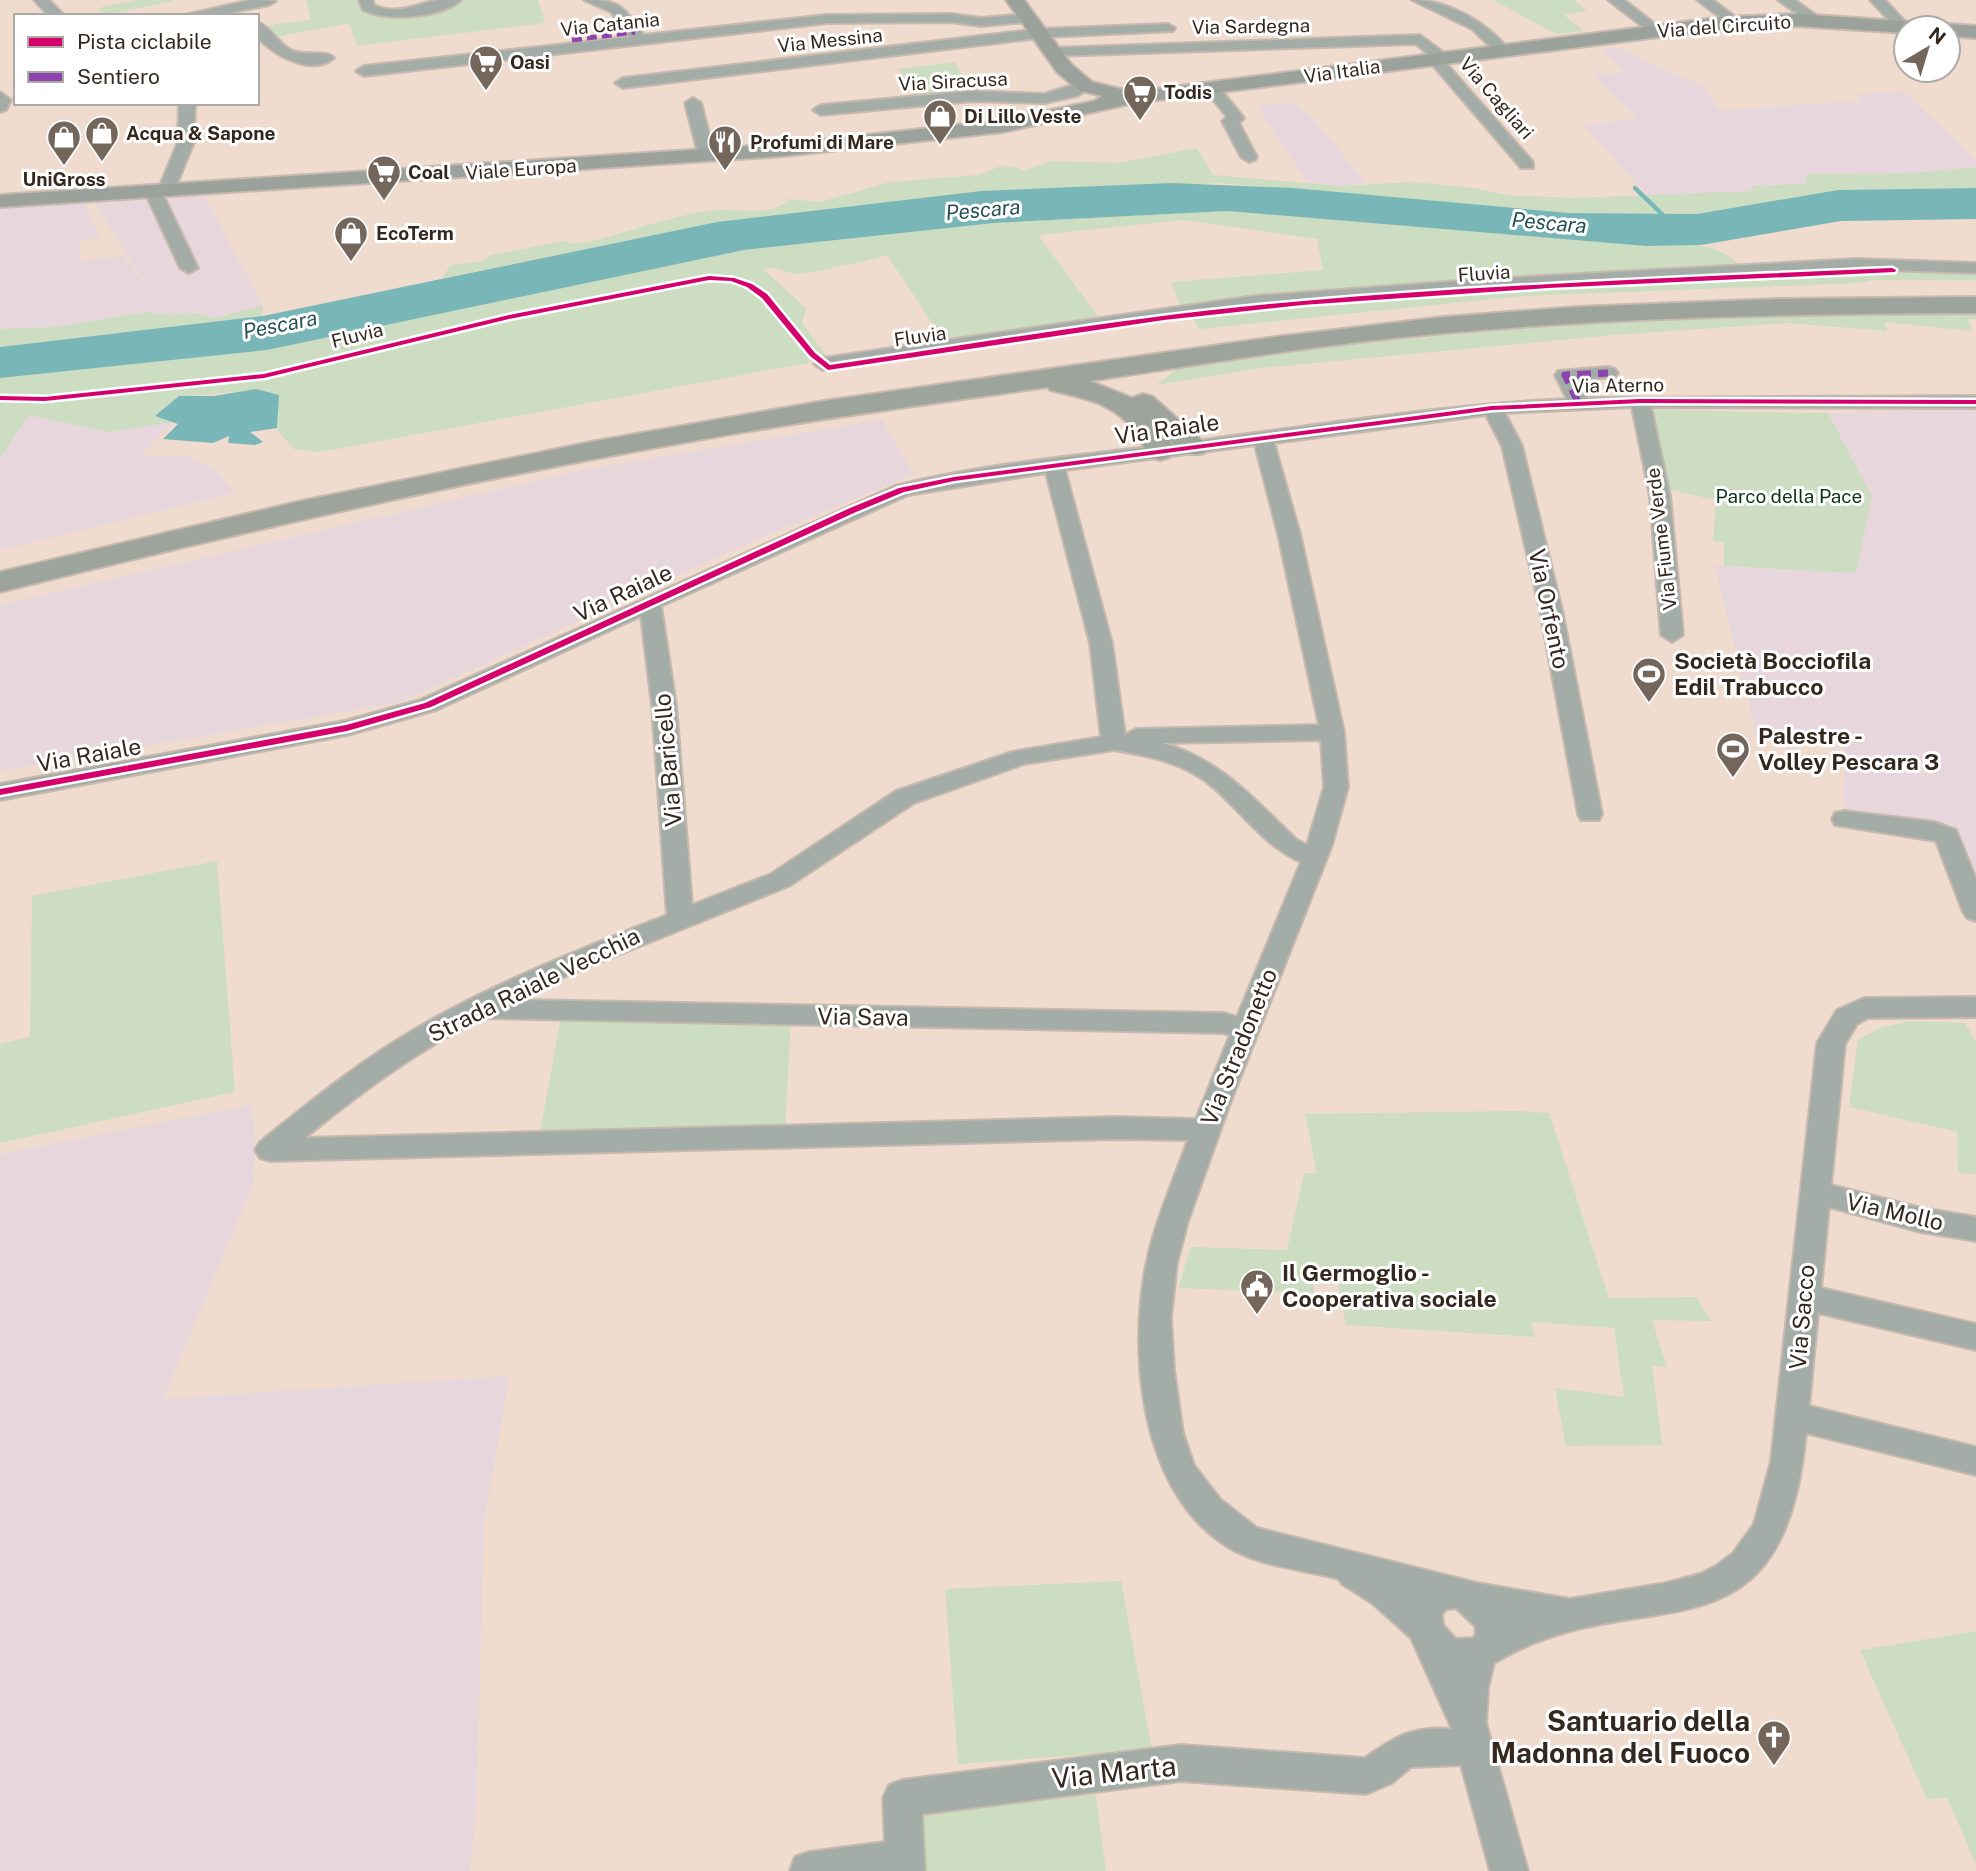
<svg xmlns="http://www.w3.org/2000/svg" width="1976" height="1871" viewBox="0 0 1976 1871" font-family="'Public Sans',sans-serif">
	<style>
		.industrial { fill: #e7d6db }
		.green { fill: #ccddc1 }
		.water { fill: #79b6b8 }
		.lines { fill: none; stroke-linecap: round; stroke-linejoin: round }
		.stream { stroke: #79b6b8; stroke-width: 4.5 }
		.minor-casing { stroke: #c7b9ae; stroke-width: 4 }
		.major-casing { stroke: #c7b9ae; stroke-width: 4 }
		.highway-casing { stroke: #c7b9ae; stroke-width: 4 }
		.minor { fill: #a3aca6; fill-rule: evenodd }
		.major { fill: #9ba29c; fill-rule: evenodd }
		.highway { fill: #9da49c; fill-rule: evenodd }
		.quiet-far1 { stroke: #8e44ad; stroke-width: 5; stroke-dasharray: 10 5; stroke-linecap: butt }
		.quiet { stroke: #8e44ad; stroke-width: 7; stroke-dasharray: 14 7; stroke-linecap: butt }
		.cycleway-casing { stroke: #fff; stroke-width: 5 }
		.cycleway { fill: #d6006c; fill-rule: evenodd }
		.labels { text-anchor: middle; stroke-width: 6; stroke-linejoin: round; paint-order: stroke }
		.far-street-label { font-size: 19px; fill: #33271e; stroke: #fff }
		.far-poi-label { font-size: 19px; font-weight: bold; fill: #33271e; stroke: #fff; text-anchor: start }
		.far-park-label { font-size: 19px; fill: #093314; stroke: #fff }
		.far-water-label { font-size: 21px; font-style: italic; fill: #265154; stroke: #fff }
		.street-label { font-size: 23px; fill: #33271e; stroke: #fff }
		.poi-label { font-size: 23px; font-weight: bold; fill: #33271e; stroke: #fff; text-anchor: start }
		.near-poi-label { font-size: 28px; font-weight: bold; fill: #33271e; stroke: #fff; text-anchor: end }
		.near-street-label { font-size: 28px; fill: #33271e; stroke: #fff }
	</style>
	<rect width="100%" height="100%" fill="#efdccf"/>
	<g class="industrial">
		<path d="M 1618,48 L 1682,78 L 1702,84 L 1719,110 L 1863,101 L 1857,94 L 1903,91 L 1976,159 L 1976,167 L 1913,173 L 1806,174 L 1806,184 L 1753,186 L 1755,191 L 1647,196 L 1584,125 L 1638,119 L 1593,75 L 1625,72 L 1600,50 Z"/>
		<path d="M 1296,103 L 1303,112 L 1307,112 L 1366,183 L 1341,186 L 1307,182 L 1257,106 Z"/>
		<path d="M 203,193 L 263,306 L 214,318 L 197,313 L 167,315 L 146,312 L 55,327 L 0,329 L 0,206 L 84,201 L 100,238 L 81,240 L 79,261 L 124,256 L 156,300 L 93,200 Z"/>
		<path d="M 1976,410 L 1976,882 L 1955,827 L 1844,816 L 1844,748 L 1757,738 L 1715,566 L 1856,573 L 1872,497 L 1828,413 Z"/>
		<path d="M 28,415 L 110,432 L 173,422 L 140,456 L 187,456 L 215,469 L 235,493 L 0,550 L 0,459 Z"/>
		<path d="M 882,420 L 914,474 L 758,539 L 401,702 L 0,771 L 0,605 L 583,470 Z"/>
		<path d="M 251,1105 L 256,1146 L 253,1185 L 163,1399 L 509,1376 L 484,1523 L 476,1816 L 470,1871 L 0,1871 L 0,1154 Z"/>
	</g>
	<g class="green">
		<path d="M 135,0 L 173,0 L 174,1 L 104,15 L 99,8 Z"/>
		<path d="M 306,0 L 358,0 L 361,11 L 380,17 L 393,16 L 459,0 L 538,0 L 545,23 L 357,46 L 349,23 L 275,37 L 268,25 L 311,20 Z"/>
		<path d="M 1493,0 L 1574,0 L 1587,11 L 1564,15 L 1584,31 L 1556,34 Z"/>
		<path d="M 955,62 L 969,89 L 913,95 L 898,69 Z"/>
		<path d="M 1197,148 L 1213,175 L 1341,186 L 1413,182 L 1474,188 L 1506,195 L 1573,198 L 1754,191 L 1752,186 L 1806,184 L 1806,174 L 1913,173 L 1976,167 L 1976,188 L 1838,190 L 1698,214 L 1569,213 L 1218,183 L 981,191 L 717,222 L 443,278 L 450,265 L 484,261 L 490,255 L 565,241 L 573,244 L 589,242 C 626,233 685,211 721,210 C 742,209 773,217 789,199 L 820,202 L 890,182 L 978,175 L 1001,166 L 1018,167 L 1021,171 L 1052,161 L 1118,163 Z"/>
		<path d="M 1227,211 L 1646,246 C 1680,246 1717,238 1740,267 L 1227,299 L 1180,305 L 1171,282 L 1323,270 L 1317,239 L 1183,220 L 1038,235 L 1103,323 L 948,347 L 887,255 C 881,258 810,273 801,274 C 787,275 778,264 764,270 L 806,308 L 802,323 L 829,359 L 320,452 L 294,449 L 277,430 L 279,395 C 246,387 213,396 179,396 L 155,416 L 173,422 L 110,432 L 28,415 L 0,459 L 0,378 L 267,350 L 744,250 L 994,223 Z"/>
		<path d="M 1873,272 L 1976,273 L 1976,280 L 1873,280 L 1861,283 L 1523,296 L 1199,329 L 1193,317 L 1505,291 Z"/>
		<path d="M 263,306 L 263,316 L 0,347 L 0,329 L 55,327 L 146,312 L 167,315 L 197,313 L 214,318 Z"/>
		<path d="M 1976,312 L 1976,319 L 1968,319 L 1972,331 L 1885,322 L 1887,331 L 1789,323 L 1614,335 L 1261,368 L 1156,385 L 1181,366 L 1311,348 L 1552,326 L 1751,314 Z"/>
		<path d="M 1642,410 L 1828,413 L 1872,497 L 1856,573 L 1724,566 L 1724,543 L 1713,541 L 1716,500 L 1662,488 Z"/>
		<path d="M 217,861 L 235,1092 L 0,1143 L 0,1044 L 30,1037 L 32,896 Z"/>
		<path d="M 561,1017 L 791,1021 L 785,1129 L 539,1138 Z"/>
		<path d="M 1910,1021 L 1965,1023 L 1976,1042 L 1976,1174 L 1958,1173 L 1957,1132 L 1849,1107 L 1858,1040 L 1880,1028 Z"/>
		<path d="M 1518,1111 L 1549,1113 L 1609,1298 L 1696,1297 L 1711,1321 L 1652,1320 L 1667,1367 L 1652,1366 L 1662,1445 L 1566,1446 L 1555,1388 L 1624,1397 L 1614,1328 L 1531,1322 L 1535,1337 L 1346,1325 L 1337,1280 L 1313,1280 L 1314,1293 L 1178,1288 L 1191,1247 L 1287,1250 L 1304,1173 L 1317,1173 L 1305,1114 Z"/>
		<path d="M 1121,1581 L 1152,1750 L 958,1764 L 945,1589 Z"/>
		<path d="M 1976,1631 L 1976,1864 L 1947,1798 L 1927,1799 L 1860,1650 Z"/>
		<path d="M 1096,1795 L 1106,1871 L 918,1871 L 916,1812 Z"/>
	</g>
	<g class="water">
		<path d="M 1172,183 L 1293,188 L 1569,213 L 1697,214 L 1838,190 L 1976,188 L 1976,219 L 1841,221 L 1701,245 L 1646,246 L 1227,211 L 994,223 L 744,250 L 267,350 L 0,378 L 0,347 L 263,316 L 717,222 L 981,191 Z"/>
		<path d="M 256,389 L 279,395 L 277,428 L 250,432 L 263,442 L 255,445 L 228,443 L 229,436 L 213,443 L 163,439 L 178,424 L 155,416 L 179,396 L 214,396 Z"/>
	</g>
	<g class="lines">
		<path class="stream" d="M 1635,188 L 1667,219"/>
		<g class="minor-casing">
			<g id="minor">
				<path d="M 34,0 L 49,0 L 65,16 L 49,16 Z"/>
				<path d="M 251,0 L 276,1 L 269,5 L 213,16 L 181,16 Z"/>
				<path d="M 359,0 L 373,0 L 374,5 C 396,16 416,4 437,0 C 445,0 454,0 461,0 C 441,18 387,22 363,10 Z"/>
				<path d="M 584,0 C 622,0 622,6 644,35 L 827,15 L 951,14 L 981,18 L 1028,14 L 1035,18 L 1028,22 L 981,26 L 951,22 L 827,23 L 364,76 L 356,71 L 364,66 L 630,37 L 611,12 Z"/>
				<path d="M 1412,0 C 1448,0 1487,22 1509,50 L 1507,53 L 1497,53 L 1472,29 Z"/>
				<path d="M 1608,0 L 1624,0 L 1663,30 L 1661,33 L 1651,33 Z"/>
				<path d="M 1697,0 L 1713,0 L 1742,22 L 1740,25 L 1730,25 Z"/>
				<path d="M 1778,0 L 1795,0 L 1824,21 L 1817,25 L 1812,24 Z"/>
				<path d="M 1870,0 L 1885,0 L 1910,27 L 1903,31 L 1898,30 Z"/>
				<path d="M 257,22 C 270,26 278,44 291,50 C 305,57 325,49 334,58 C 313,77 273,55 257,37 Z"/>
				<path d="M 1168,24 L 1175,28 L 1173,31 L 1047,37 L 623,88 L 615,83 L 623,78 L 1039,29 Z"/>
				<path d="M 1420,35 L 1447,55 L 1449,58 L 1445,62 L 1533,162 L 1533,168 L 1521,168 L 1430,62 L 1428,59 L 1430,56 L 1416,44 L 1053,56 L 1046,52 L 1053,48 Z"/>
				<path d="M 1085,81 L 1093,86 L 1077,96 L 1044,103 L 973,101 L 821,115 L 813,110 L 821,105 L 973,91 L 1044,94 Z"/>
				<path d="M 1212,83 L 1217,85 L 1244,118 L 1239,123 L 1257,157 L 1255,160 L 1249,162 L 1241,157 L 1222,121 L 1227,117 L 1204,88 Z"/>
				<path d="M 0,92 L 11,100 L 6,110 L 0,112 Z"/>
				<path d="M 693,98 L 701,103 L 715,157 L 713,160 L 701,160 L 699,157 L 685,103 Z"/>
				<path d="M 179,103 L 195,103 L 194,142 L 174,191 L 172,195 L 163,195 L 198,268 L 189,273 L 180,268 L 145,192 L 147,188 L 159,188 L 178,142 Z"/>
				<path d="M 1856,259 L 1976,263 L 1976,273 L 1856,269 L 1488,289 L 1255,306 L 823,370 L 814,364 L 823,358 L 1255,296 L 1488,279 Z"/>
				<path d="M 1608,367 L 1615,369 L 1618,373 L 1615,377 L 1577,380 L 1586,398 L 1976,396 L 1976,408 L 1651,407 L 1670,496 L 1683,635 L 1672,642 L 1661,635 L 1650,496 L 1632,407 L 1505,413 L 1522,446 L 1562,610 L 1602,814 L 1599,820 L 1581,820 L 1578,814 L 1540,610 L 1502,446 L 1486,415 L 1274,443 L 1300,534 L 1344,732 L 1348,787 L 1332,845 L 1229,1106 L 1188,1221 L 1177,1263 L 1171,1317 L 1174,1370 L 1183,1433 L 1194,1465 L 1220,1499 L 1257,1528 L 1477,1583 L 1570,1599 L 1666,1583 L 1700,1574 L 1716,1566 L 1733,1553 L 1754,1524 L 1771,1461 L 1817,1043 L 1837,1010 L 1864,998 L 1976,997 L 1976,1017 L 1868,1018 L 1857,1024 L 1845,1044 L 1831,1185 L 1921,1208 L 1976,1217 L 1976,1241 L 1921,1232 L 1829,1207 L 1821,1288 L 1976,1324 L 1976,1350 L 1818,1313 L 1809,1406 L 1976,1447 L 1976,1475 L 1806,1433 C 1782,1679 1641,1574 1494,1663 L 1488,1688 L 1486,1723 L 1528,1871 L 1490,1871 L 1461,1765 L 1411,1767 L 1392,1783 L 1366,1794 L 1181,1781 L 922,1814 L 925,1871 L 790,1871 L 795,1857 L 809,1852 L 885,1842 L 883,1798 L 889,1785 L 902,1780 L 1181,1745 L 1365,1758 C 1396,1736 1412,1726 1452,1729 L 1411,1638 L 1372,1603 L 1342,1584 L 1339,1579 C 1309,1571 1264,1566 1237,1552 C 1145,1505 1129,1368 1144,1277 C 1151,1230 1172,1185 1188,1140 L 1114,1139 L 270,1161 L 260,1158 L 255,1150 L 260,1142 C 312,1100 365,1057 424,1024 C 501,980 584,948 667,915 L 652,705 L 641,616 L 436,710 L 347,735 L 0,800 L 0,784 L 345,721 L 420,700 L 895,486 C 990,462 1091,455 1188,442 C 1314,426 1440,405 1567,399 L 1555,375 L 1558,371 ZM 1255,445 L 1278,534 L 1319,725 L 1136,729 L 1125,735 L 1112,643 L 1065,470 ZM 1046,473 L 1090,643 L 1101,737 L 1012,752 L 896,791 L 771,874 L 692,905 L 676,705 L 661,606 L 908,495 ZM 1321,740 L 1324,787 L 1307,845 L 1297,840 C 1256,801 1219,758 1162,743 ZM 1114,750 C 1150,756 1186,763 1214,788 C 1243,814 1265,846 1301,862 L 1237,1017 L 1223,1013 L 518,1000 L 568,975 L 789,886 L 914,803 L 1024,764 ZM 482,1018 L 1223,1033 L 1230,1035 L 1196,1119 L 1114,1117 L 305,1138 C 360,1093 418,1050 482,1018 ZM 1456,1608 L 1475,1626 L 1476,1634 L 1473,1638 L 1456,1639 L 1443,1625 L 1442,1614 L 1447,1609 Z"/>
				<path d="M 1844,811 L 1934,822 L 1956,830 L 1976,879 L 1976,921 L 1967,918 L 1963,912 L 1936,841 L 1835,825 L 1832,819 L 1835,813 Z"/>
			</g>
		</g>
		<g class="major-casing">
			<g id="major">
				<path d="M 1006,0 L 1024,0 L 1071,64 L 1092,82 L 1133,92 L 1723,17 L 1797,14 L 1916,22 L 1925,28 L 1906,28 L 1906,33 L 1797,26 L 1723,29 L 1134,103 L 1003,132 L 784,156 L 0,207 L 0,195 L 784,144 L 1003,120 L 1095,101 L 1102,96 L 1078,90 L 1057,72 Z"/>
				<path d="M 1948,24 L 1976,26 L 1976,38 L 1948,36 L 1948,28 L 1940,28 Z"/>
			</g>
		</g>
		<g class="highway-casing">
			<path id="highway" d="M 1976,297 L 1976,313 C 1799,314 1623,317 1447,333 C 1328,343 1209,363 1090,381 L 1132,398 L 1143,394 L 1153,397 L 1209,447 L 1204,453 C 1188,457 1182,451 1170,441 L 1175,451 L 1170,457 L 1160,460 L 1150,457 C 1143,448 1140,437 1133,429 C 1110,401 1082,398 1050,390 L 1048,387 C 931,404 814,419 698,440 C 463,481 231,534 0,592 L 0,572 L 297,502 L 596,441 L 824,401 L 1283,336 L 1444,317 L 1577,307 L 1776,299 Z"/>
		</g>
		<use href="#minor" class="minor"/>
		<use href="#major" class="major"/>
		<use href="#highway" class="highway"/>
		<path class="quiet-far1" d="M 572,40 L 635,32"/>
		<path class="quiet" d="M 1578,402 L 1565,375 L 1608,373"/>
		<g class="cycleway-casing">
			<g id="cycleway">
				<path d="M 1892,268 L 1896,270 L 1895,272 L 1548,288 L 1302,305 L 1164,320 L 828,370 L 810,356 L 762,298 L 747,287 L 731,281 L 709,280 L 509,319 L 264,378 L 45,401 L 0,400 L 0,396 L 45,397 L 264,374 L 509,315 L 709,276 L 734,278 L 752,284 L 767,294 L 815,353 L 830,365 C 987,342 1144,314 1303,301 C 1499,284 1696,277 1892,268 Z"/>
				<path d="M 1640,399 L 1976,400 L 1976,404 L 1640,403 L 1492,410 L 954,481 L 904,492 L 856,512 L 431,707 L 347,731 L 0,795 L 0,789 L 346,725 L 425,703 L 850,508 L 899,488 L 954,477 L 1492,406 Z"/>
			</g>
		</g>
		<use href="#cycleway" class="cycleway"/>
	</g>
	<defs>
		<g id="supermarket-pin" transform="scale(1.75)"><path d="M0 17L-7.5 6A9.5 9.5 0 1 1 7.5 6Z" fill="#75665c" stroke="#fff"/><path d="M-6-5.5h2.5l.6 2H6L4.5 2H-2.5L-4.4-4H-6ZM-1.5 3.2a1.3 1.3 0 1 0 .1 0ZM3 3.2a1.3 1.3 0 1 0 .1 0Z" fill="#fff"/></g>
		<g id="shop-pin" transform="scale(1.75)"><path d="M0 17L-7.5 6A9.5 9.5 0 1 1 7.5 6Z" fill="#75665c" stroke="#fff"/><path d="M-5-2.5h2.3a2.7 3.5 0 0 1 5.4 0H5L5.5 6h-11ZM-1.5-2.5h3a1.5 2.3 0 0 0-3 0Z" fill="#fff"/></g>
		<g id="restaurant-pin" transform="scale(1.75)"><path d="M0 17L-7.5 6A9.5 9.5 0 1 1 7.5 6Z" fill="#75665c" stroke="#fff"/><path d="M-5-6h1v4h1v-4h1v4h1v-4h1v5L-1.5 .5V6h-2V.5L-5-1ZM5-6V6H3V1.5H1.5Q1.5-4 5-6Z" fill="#fff"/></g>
		<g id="stadium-pin" transform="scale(1.75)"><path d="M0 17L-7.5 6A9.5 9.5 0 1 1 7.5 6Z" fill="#75665c" stroke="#fff"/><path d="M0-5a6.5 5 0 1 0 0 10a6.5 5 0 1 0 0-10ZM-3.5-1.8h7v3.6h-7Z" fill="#fff"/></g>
		<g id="civic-pin" transform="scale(1.75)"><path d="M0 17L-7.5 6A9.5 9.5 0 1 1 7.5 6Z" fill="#75665c" stroke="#fff"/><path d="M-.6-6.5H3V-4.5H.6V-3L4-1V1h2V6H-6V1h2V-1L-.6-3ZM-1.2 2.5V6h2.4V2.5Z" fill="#fff"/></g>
		<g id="church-pin" transform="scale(1.75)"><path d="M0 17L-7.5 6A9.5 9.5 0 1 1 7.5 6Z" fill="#75665c" stroke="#fff"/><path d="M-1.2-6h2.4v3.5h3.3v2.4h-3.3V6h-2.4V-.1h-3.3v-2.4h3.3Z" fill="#fff"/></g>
	</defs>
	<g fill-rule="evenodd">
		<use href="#supermarket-pin" x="486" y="62"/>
		<use href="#supermarket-pin" x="1140" y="92"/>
		<use href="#shop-pin" x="940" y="116"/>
		<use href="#shop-pin" x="102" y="133"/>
		<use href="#shop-pin" x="64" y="137"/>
		<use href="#restaurant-pin" x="725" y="142"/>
		<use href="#supermarket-pin" x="384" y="172"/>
		<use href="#shop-pin" x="351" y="233"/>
		<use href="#stadium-pin" x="1649" y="674"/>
		<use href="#stadium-pin" x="1733" y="749"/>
		<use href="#civic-pin" x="1257" y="1286"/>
		<use href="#church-pin" x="1774" y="1737"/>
	</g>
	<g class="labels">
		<g class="far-street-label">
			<text transform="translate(610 24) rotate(-6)" y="7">Via Catania</text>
			<text transform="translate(1251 26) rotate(-1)" y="7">Via Sardegna</text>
			<text transform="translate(1724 26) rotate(-4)" y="7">Via del Circuito</text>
			<text transform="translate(830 40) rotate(-6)" y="7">Via Messina</text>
			<text transform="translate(1342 71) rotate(-8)" y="7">Via Italia</text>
			<text transform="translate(953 81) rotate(-3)" y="7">Via Siracusa</text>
			<text transform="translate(1497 98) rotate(49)" y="7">Via Cagliari</text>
			<text transform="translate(521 169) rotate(-4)" y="7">Viale Europa</text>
			<text transform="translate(1484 273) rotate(-4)" y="7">Fluvia</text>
			<text transform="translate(357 335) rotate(-14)" y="7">Fluvia</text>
			<text transform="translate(920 336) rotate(-8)" y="7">Fluvia</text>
			<text transform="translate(1618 385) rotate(-1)" y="7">Via Aterno</text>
			<text transform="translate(1661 539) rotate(-97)" y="7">Via Fiume Verde</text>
		</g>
		<g class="far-poi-label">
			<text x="510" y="69">Oasi</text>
			<text x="1164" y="99">Todis</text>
			<text x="964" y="123">Di Lillo Veste</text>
			<text x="126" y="140">Acqua &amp; Sapone</text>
			<text x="750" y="149">Profumi di Mare</text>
			<text x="408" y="179">Coal</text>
			<text x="64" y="186" text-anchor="middle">UniGross</text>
			<text x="376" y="240">EcoTerm</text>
		</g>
		<g class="far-park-label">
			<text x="1789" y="503">Parco della Pace</text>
		</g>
		<g class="far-water-label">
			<text transform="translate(983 210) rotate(-5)" y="7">Pescara</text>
			<text transform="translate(1549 223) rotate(5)" y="7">Pescara</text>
			<text transform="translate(280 325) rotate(-11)" y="7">Pescara</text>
		</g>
		<g class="street-label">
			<text transform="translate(1167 429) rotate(-8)" y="8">Via Raiale</text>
			<text transform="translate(623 593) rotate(-25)" y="8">Via Raiale</text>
			<text transform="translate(1549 609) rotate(78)" y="8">Via Orfento</text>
			<text transform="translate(89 755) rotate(-10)" y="8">Via Raiale</text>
			<text transform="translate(668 760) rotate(-95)" y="8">Via Baricello</text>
			<text transform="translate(534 985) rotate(-26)" y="8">Strada Raiale Vecchia</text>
			<text transform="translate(863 1017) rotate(1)" y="8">Via Sava</text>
			<text transform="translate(1239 1047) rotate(-68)" y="8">Via Stradonetto</text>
			<text transform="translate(1895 1212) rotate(13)" y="8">Via Mollo</text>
			<text transform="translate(1802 1317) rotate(-85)" y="8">Via Sacco</text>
		</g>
		<g class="poi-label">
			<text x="1674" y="669">Società Bocciofila<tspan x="1674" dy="26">Edil Trabucco</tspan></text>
			<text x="1758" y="744">Palestre -<tspan x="1758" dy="26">Volley Pescara 3</tspan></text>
			<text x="1282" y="1281">Il Germoglio -<tspan x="1282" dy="26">Cooperativa sociale</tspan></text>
		</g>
		<g class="near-poi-label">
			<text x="1750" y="1731">Santuario della<tspan x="1750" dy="32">Madonna del Fuoco</tspan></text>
		</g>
		<g class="near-street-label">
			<text transform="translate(1114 1772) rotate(-6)" y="10">Via Marta</text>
		</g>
	</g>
	<rect x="14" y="14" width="245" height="91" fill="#ffffff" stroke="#ada9a5" stroke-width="2"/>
	<rect x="28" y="37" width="35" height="10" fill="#d6006c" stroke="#ada9a5" stroke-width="2"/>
	<text x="77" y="49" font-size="21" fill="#33271e">Pista ciclabile</text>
	<rect x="28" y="72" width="35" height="10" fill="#8e44ad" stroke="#ada9a5" stroke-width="2"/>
	<text x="77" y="84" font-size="21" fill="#33271e">Sentiero</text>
	<g transform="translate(1927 49) rotate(38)"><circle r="33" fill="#ffffff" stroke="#ada9a5" stroke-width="2"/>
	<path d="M0-5L12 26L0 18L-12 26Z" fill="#75665c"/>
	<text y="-10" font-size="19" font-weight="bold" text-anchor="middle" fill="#33271e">N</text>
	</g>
</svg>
